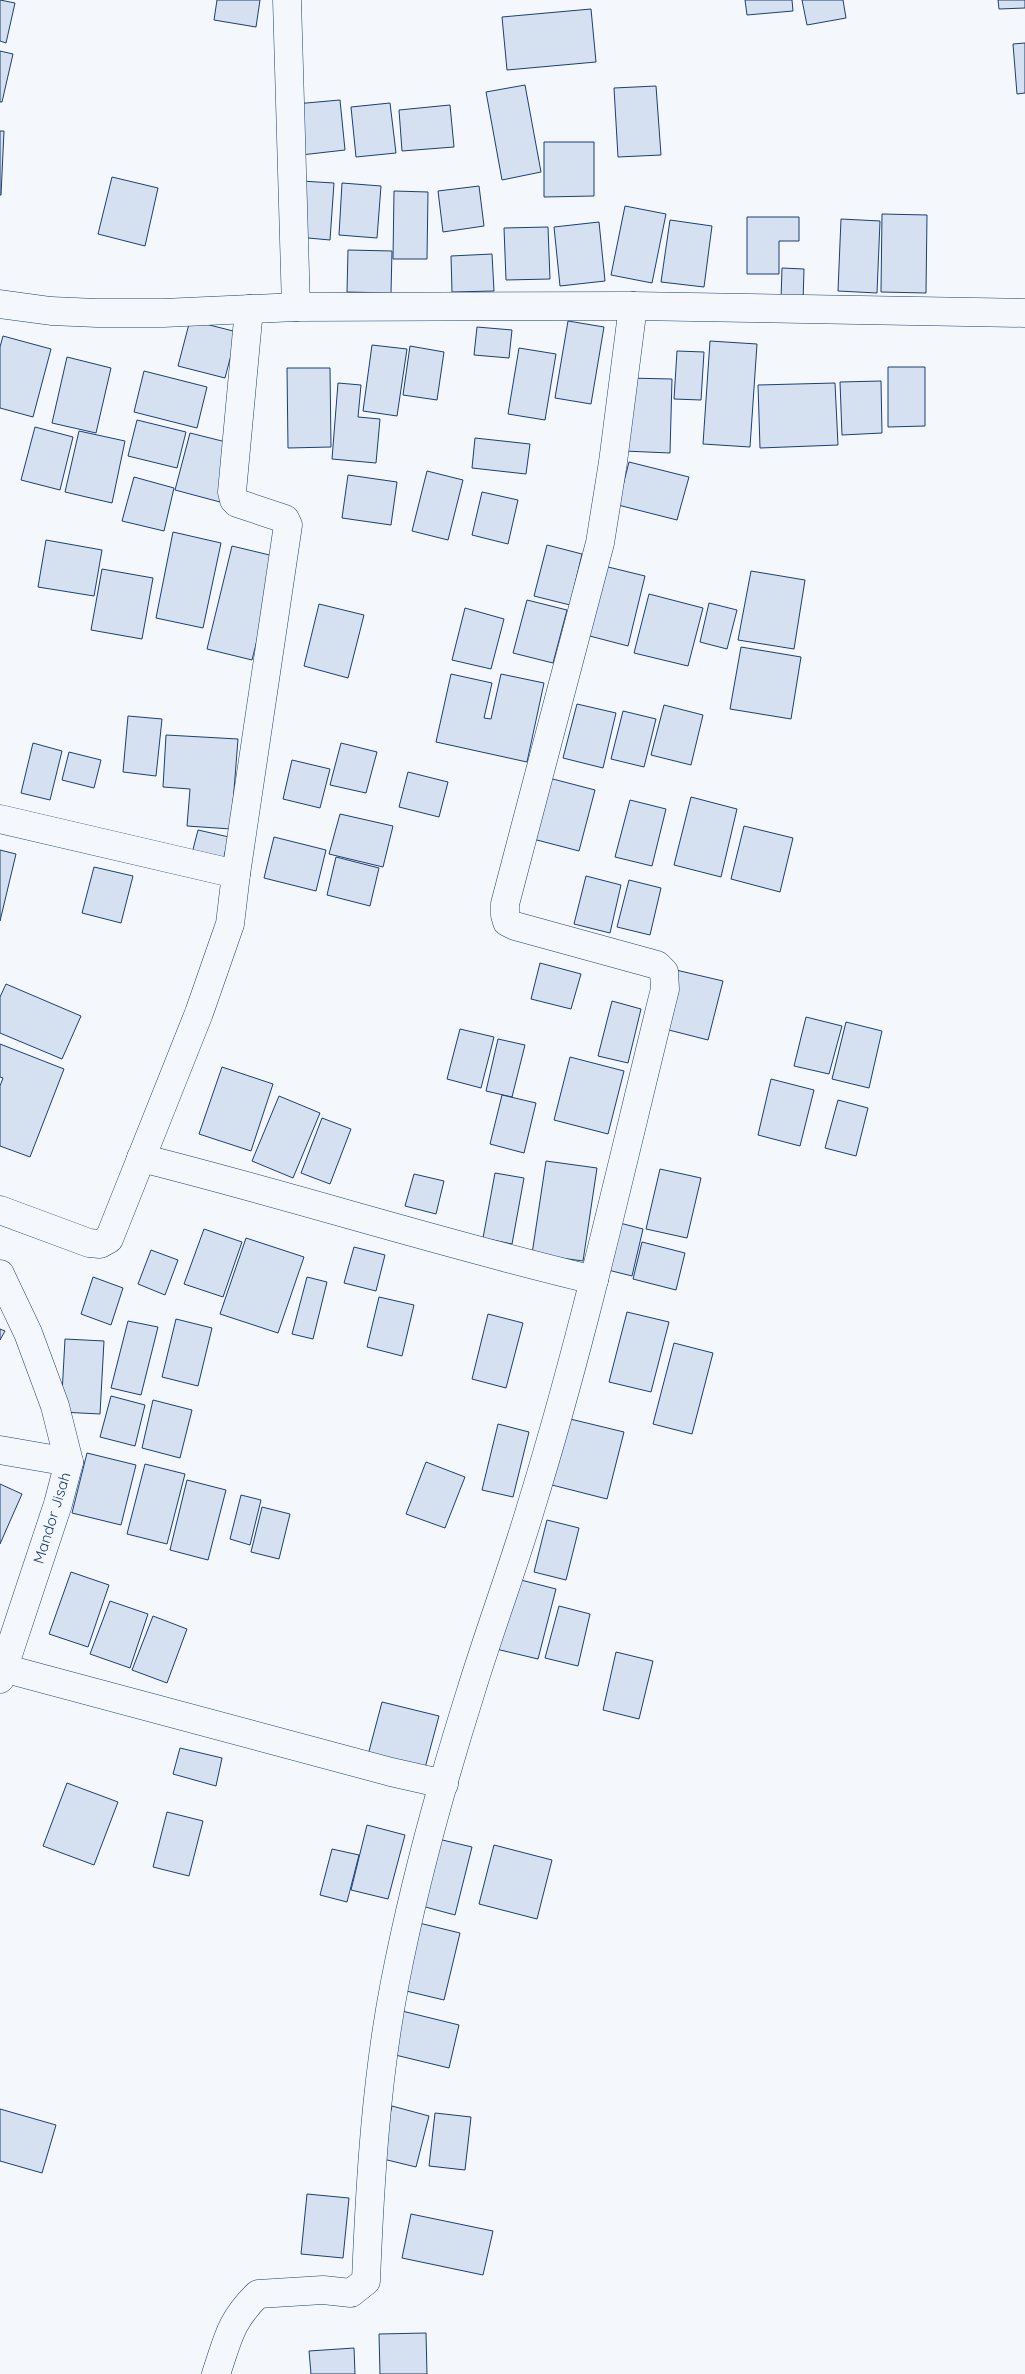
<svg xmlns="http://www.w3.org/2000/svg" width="1025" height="2374" viewBox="0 0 1025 2374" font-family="Quicksand,sans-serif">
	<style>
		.building { fill: #d5e0f0; stroke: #1d3f73 }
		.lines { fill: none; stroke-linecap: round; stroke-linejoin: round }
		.minor-casing { stroke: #1d3f73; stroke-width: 29 }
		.minor { stroke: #f4f7fb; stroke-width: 28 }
		.labels { text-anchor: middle; stroke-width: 4; stroke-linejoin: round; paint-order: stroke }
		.street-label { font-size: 15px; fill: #1d3f73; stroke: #f4f7fb }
	</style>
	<rect width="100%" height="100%" fill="#f4f7fb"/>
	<g class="building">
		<path d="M 0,0 L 15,3 L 6,43 L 0,41 Z"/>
		<path d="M 217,0 L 260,0 L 256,27 L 214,20 Z"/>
		<path d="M 745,0 L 792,0 L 793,11 L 747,15 Z"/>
		<path d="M 802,0 L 843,0 L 846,18 L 807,25 Z"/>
		<path d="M 998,0 L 1025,0 L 1025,8 L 999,9 Z"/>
		<path d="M 591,9 L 596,62 L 507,70 L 502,17 Z"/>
		<path d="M 1025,43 L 1025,93 L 1017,94 L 1013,44 Z"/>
		<path d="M 0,51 L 13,54 L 2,102 L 0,102 Z"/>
		<path d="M 525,85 L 541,172 L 502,180 L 486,92 Z"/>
		<path d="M 656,86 L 661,155 L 618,157 L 614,88 Z"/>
		<path d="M 340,100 L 345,150 L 301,155 L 295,104 Z"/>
		<path d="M 390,103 L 396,153 L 356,157 L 351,107 Z"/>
		<path d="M 450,105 L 454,147 L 402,151 L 399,110 Z"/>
		<path d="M 0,131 L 4,131 L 1,195 L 0,195 Z"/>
		<path d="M 544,142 L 594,142 L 594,196 L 544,197 Z"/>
		<path d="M 112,177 L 158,188 L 145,246 L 98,234 Z"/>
		<path d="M 301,181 L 334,183 L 330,240 L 297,237 Z"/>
		<path d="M 342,183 L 381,186 L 377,238 L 339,235 Z"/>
		<path d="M 479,186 L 484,226 L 443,232 L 438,191 Z"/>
		<path d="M 394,191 L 428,192 L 427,259 L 393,259 Z"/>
		<path d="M 625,206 L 666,214 L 652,283 L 611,275 Z"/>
		<path d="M 882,214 L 927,215 L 926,293 L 881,292 Z"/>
		<path d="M 747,217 L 799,217 L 799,241 L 779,241 L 779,274 L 747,274 Z"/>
		<path d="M 841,219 L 880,221 L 877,293 L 838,291 Z"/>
		<path d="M 670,220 L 712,226 L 704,287 L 661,282 Z"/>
		<path d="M 599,222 L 605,281 L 560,286 L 554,227 Z"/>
		<path d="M 548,227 L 550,279 L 506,280 L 504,228 Z"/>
		<path d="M 348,250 L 392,251 L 391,293 L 347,292 Z"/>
		<path d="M 492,254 L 494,291 L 452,292 L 451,256 Z"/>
		<path d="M 782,268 L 804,269 L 803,302 L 781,300 Z"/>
		<path d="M 190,320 L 237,332 L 225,378 L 178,366 Z"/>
		<path d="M 568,321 L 604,327 L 591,404 L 555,398 Z"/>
		<path d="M 477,327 L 512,330 L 509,358 L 474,355 Z"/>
		<path d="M 3,336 L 51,349 L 33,417 L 0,408 L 0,347 Z"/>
		<path d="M 710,341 L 757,344 L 750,447 L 703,444 Z"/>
		<path d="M 372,345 L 407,349 L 397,416 L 363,411 Z"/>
		<path d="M 410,346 L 444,352 L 437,400 L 403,395 Z"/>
		<path d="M 519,348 L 556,354 L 545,420 L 508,414 Z"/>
		<path d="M 677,351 L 704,352 L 701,400 L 674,399 Z"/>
		<path d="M 67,357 L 111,368 L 96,433 L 52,423 Z"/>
		<path d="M 888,367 L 925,367 L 925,426 L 888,427 Z"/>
		<path d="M 287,368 L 330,368 L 331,447 L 288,448 Z"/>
		<path d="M 144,371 L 207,387 L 197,428 L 134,412 Z"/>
		<path d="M 627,378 L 672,379 L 670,453 L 624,451 Z"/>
		<path d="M 881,381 L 882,433 L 842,435 L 840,382 Z"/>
		<path d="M 338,383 L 361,385 L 358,417 L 380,419 L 376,463 L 332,459 Z"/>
		<path d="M 835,383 L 838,445 L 760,448 L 758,385 Z"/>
		<path d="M 137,420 L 186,432 L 177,468 L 128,456 Z"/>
		<path d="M 35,427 L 73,437 L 60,490 L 21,480 Z"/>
		<path d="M 79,431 L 125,441 L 112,503 L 65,492 Z"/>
		<path d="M 190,433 L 234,444 L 220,502 L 175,490 Z"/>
		<path d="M 475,438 L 530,444 L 526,474 L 472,468 Z"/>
		<path d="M 629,462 L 689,477 L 677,520 L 618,505 Z"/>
		<path d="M 427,471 L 463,480 L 448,540 L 412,531 Z"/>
		<path d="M 348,475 L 397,482 L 391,525 L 342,518 Z"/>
		<path d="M 134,477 L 174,488 L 164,531 L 122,521 Z"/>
		<path d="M 482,492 L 518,500 L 508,544 L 472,535 Z"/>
		<path d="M 173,532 L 221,543 L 203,628 L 156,618 Z"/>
		<path d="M 46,540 L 102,550 L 94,596 L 38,587 Z"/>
		<path d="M 547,545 L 582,554 L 570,605 L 534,596 Z"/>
		<path d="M 232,546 L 278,557 L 252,660 L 207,649 Z"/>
		<path d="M 600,565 L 645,576 L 628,646 L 582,634 Z"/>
		<path d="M 102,569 L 153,578 L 142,639 L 91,630 Z"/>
		<path d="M 751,571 L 805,580 L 794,649 L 738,640 Z"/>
		<path d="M 649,594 L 703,608 L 688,666 L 634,653 Z"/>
		<path d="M 527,600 L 567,610 L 553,663 L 513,653 Z"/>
		<path d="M 709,603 L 737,610 L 727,649 L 700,642 Z"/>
		<path d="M 319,604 L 364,615 L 348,678 L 304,666 Z"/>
		<path d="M 465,608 L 504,619 L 491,669 L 452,660 Z"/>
		<path d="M 741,647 L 801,657 L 791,719 L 730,709 Z"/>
		<path d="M 451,674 L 492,683 L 484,718 L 491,719 L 501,674 L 544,683 L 527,762 L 436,742 Z"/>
		<path d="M 577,704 L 616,713 L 603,768 L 563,758 Z"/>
		<path d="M 664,705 L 703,715 L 691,765 L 651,755 Z"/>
		<path d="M 623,711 L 656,719 L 644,767 L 611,759 Z"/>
		<path d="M 128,716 L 162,719 L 156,776 L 123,772 Z"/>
		<path d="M 166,735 L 238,739 L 231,829 L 187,826 L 190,789 L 163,787 Z"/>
		<path d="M 33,743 L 62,751 L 50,800 L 21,793 Z"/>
		<path d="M 341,743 L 377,752 L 366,793 L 330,785 Z"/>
		<path d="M 69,752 L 101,760 L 94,788 L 62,780 Z"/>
		<path d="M 292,760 L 330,769 L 320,808 L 283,799 Z"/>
		<path d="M 408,772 L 448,782 L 439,817 L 399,807 Z"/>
		<path d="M 549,778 L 595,790 L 579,851 L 533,839 Z"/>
		<path d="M 691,797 L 737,809 L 721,877 L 674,865 Z"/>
		<path d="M 630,800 L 666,809 L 652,866 L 615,857 Z"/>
		<path d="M 340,814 L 393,826 L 383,867 L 329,854 Z"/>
		<path d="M 744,826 L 793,838 L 780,892 L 731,879 Z"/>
		<path d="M 198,830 L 229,837 L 221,868 L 190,861 Z"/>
		<path d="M 274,837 L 326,850 L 316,891 L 264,878 Z"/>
		<path d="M 0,850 L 16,854 L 0,921 Z"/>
		<path d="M 336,857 L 379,868 L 370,906 L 327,895 Z"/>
		<path d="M 94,867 L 133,876 L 121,923 L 82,913 Z"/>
		<path d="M 586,876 L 621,885 L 610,933 L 574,924 Z"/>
		<path d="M 629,880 L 661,888 L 650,935 L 617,927 Z"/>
		<path d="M 540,963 L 581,974 L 571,1009 L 531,999 Z"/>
		<path d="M 676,970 L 723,981 L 708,1040 L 661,1028 Z"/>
		<path d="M 6,984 L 81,1016 L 62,1059 L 0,1033 L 0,997 Z"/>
		<path d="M 612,1001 L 641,1009 L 628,1063 L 598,1056 Z"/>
		<path d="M 806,1017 L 842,1026 L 829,1074 L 794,1066 Z"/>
		<path d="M 846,1022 L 882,1031 L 869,1088 L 832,1079 Z"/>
		<path d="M 460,1029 L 494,1037 L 481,1088 L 447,1079 Z"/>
		<path d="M 498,1039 L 525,1045 L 512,1097 L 486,1091 Z"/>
		<path d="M 0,1044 L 64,1069 L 30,1157 L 0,1146 L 0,1086 L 3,1078 L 0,1077 Z"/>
		<path d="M 570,1057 L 624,1071 L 608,1134 L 554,1120 Z"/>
		<path d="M 222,1067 L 273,1084 L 251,1151 L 199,1134 Z"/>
		<path d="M 771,1079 L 814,1090 L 800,1146 L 758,1135 Z"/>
		<path d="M 502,1095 L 536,1103 L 524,1153 L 490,1144 Z"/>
		<path d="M 279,1096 L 320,1113 L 293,1178 L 252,1161 Z"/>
		<path d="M 838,1100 L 868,1108 L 856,1156 L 825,1148 Z"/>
		<path d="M 322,1118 L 351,1129 L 330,1184 L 301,1173 Z"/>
		<path d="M 546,1161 L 597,1168 L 583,1261 L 532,1254 Z"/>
		<path d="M 660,1169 L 701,1178 L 687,1238 L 646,1229 Z"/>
		<path d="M 495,1173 L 524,1178 L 512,1244 L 483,1238 Z"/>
		<path d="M 414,1174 L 444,1181 L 436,1214 L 405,1206 Z"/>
		<path d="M 616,1222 L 643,1229 L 632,1276 L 604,1269 Z"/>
		<path d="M 204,1229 L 242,1242 L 223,1297 L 184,1284 Z"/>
		<path d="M 246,1238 L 304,1257 L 278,1333 L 220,1314 Z"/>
		<path d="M 642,1242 L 685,1253 L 676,1290 L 633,1279 Z"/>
		<path d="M 354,1247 L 385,1255 L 376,1291 L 344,1283 Z"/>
		<path d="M 151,1250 L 178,1260 L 165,1295 L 138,1284 Z"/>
		<path d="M 93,1277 L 123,1288 L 111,1325 L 81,1314 Z"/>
		<path d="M 307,1277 L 327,1282 L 313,1339 L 292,1334 Z"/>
		<path d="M 379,1297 L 414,1305 L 402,1356 L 367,1347 Z"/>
		<path d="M 627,1312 L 669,1322 L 651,1392 L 609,1382 Z"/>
		<path d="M 488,1314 L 523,1323 L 506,1388 L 472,1379 Z"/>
		<path d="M 176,1319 L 212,1328 L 198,1386 L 162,1377 Z"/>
		<path d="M 128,1321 L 158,1327 L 141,1395 L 111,1388 Z"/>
		<path d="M 0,1329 L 5,1331 L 0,1340 Z"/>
		<path d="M 65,1339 L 104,1341 L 100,1414 L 61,1412 Z"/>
		<path d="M 674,1343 L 713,1353 L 692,1434 L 653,1424 Z"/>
		<path d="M 111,1396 L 145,1405 L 135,1446 L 100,1437 Z"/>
		<path d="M 153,1400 L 192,1410 L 180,1458 L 142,1448 Z"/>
		<path d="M 566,1418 L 624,1432 L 607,1499 L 548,1484 Z"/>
		<path d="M 498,1424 L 529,1432 L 513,1497 L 482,1490 Z"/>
		<path d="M 87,1453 L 136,1465 L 121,1525 L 72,1513 Z"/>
		<path d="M 426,1462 L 465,1477 L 445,1528 L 406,1514 Z"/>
		<path d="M 145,1464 L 185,1474 L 167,1544 L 127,1534 Z"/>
		<path d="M 187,1480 L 226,1490 L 208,1560 L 170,1550 Z"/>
		<path d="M 0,1484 L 22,1494 L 0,1544 Z"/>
		<path d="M 241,1495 L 261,1500 L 250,1545 L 230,1539 Z"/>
		<path d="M 262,1507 L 290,1514 L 279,1559 L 251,1552 Z"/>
		<path d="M 547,1520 L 579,1528 L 566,1580 L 534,1572 Z"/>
		<path d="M 71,1572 L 109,1585 L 88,1647 L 49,1634 Z"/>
		<path d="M 513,1578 L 556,1589 L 538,1659 L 496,1649 Z"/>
		<path d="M 110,1601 L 148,1614 L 130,1668 L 90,1654 Z"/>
		<path d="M 559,1606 L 590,1614 L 578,1666 L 545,1658 Z"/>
		<path d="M 153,1616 L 187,1629 L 167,1683 L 132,1670 Z"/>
		<path d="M 616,1652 L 653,1661 L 639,1719 L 603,1710 Z"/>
		<path d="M 382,1702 L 439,1716 L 425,1768 L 368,1755 Z"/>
		<path d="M 180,1748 L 222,1758 L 216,1786 L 173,1774 Z"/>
		<path d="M 67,1783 L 118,1802 L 94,1865 L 43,1846 Z"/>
		<path d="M 167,1812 L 203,1821 L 189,1876 L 153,1867 Z"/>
		<path d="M 367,1825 L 405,1835 L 388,1899 L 351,1890 Z"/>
		<path d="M 434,1838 L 472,1847 L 455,1915 L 418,1905 Z"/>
		<path d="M 494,1845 L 552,1860 L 537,1919 L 479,1904 Z"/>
		<path d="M 332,1849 L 359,1855 L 347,1902 L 320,1895 Z"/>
		<path d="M 419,1923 L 460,1933 L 444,2000 L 402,1990 Z"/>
		<path d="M 398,2010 L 459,2025 L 449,2068 L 387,2053 Z"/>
		<path d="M 392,2106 L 429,2116 L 416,2167 L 379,2158 Z"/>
		<path d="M 0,2109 L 56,2125 L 42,2173 L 0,2161 Z"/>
		<path d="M 435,2113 L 471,2117 L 465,2170 L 429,2166 Z"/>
		<path d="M 307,2194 L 349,2198 L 343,2258 L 301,2254 Z"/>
		<path d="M 411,2214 L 493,2231 L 483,2275 L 402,2258 Z"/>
		<path d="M 426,2333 L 427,2374 L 380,2374 L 379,2334 Z"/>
		<path d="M 354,2348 L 355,2374 L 311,2374 L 309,2351 Z"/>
	</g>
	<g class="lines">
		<g class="minor-casing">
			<g id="minor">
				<path d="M 287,0 L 296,307"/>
				<path d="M 0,304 L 51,311 L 97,313 L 163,313 L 296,307 L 633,306 L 1025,313"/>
				<path d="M 0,819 L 236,874"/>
				<path d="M 141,1158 C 293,1196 442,1244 594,1280"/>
				<path d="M 0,1210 L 89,1243 L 100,1244 L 109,1239 L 199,1013 L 230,924 L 236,874 L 288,525 L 285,519 L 237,503 L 234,500 L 232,492 L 249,309"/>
				<path d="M 0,1274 L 28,1333 L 55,1406 L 69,1462 L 58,1504 L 0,1679"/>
				<path d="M 0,1450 L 69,1462"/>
				<path d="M 3,1668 L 391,1772 L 444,1784"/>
				<path d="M 216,2374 C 228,2339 230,2321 258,2294 L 323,2290 L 351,2293 L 366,2281 C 370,2181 376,2080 395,1982 C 414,1884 441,1786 471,1691 C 490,1629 513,1568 531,1507 C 584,1336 622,1162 665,989 L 664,972 L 657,965 L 515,926 L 507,922 L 505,915 L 505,904 L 600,543 L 613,462 L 633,306"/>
			</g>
		</g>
		<use href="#minor" class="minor"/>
	</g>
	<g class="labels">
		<g class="street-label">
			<text transform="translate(52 1518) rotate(-73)" y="5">Mandor Jisah</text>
		</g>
	</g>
</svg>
